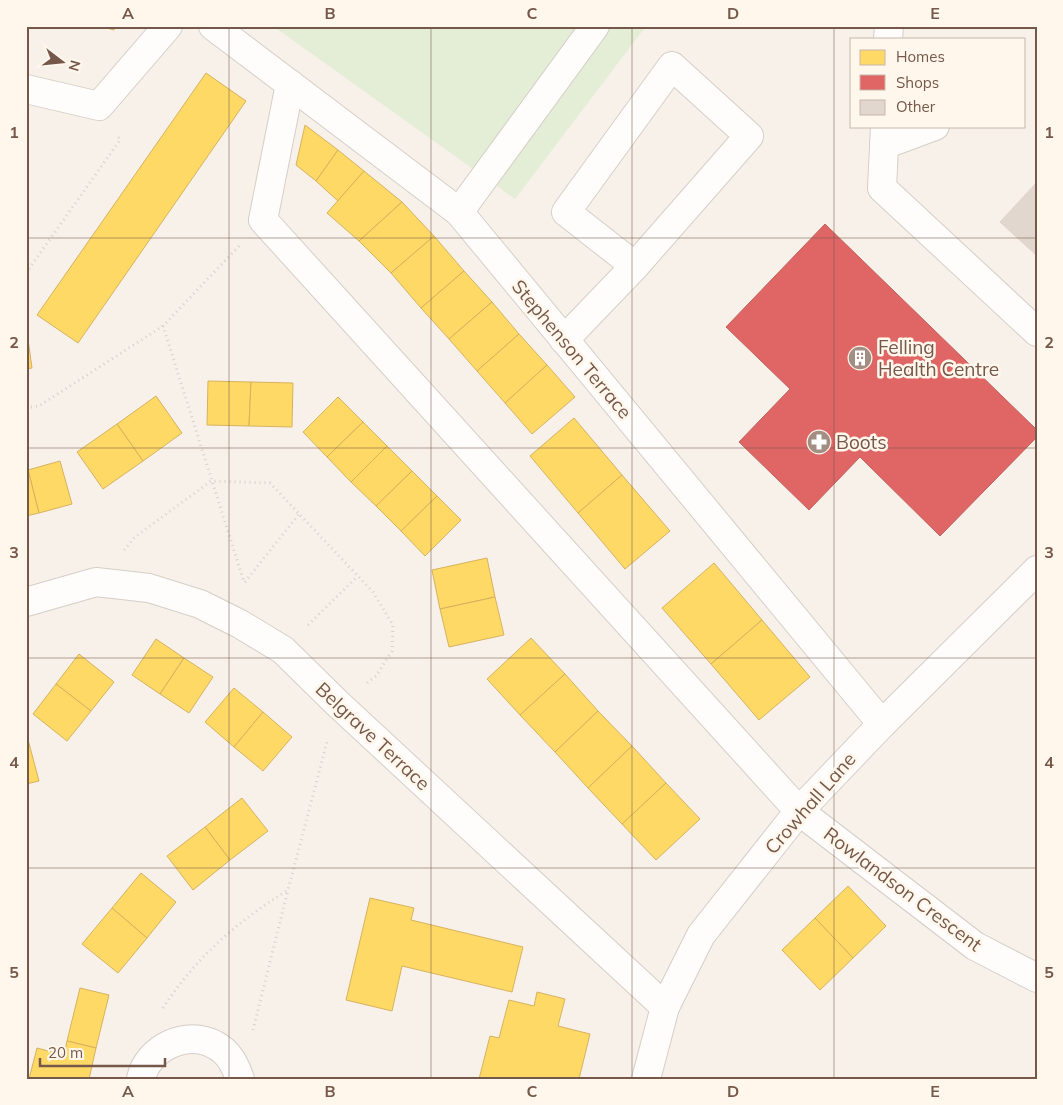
<svg xmlns="http://www.w3.org/2000/svg" width="1063" height="1105" viewBox="0 0 1063 1105" font-family="Mulish,sans-serif">
	<style>
		.green { fill: #e4edd5 }
		.homes { fill: #ffd966; stroke: #d6b25e }
		.shops { fill: #e06666; stroke: #c0625e }
		.building { fill: #e1d7cf; stroke: #e0d4cd }
		.lines { fill: none; stroke-linecap: round; stroke-linejoin: round }
		.minor-casing { stroke: #d6cec7; stroke-width: 30 }
		.path { stroke: #d8d0cb; stroke-width: 3; stroke-dasharray: 1 4; stroke-linecap: butt }
		.minor { stroke: #fefdfc; stroke-width: 28 }
		.grid { fill: none; stroke: #75584a; stroke-width: 1; stroke-opacity: 0.55 }
		.labels { text-anchor: middle; stroke-width: 5; stroke-linejoin: round; paint-order: stroke }
		.poi-label { font-size: 19px; fill: #75584a; stroke: #fff7ec; text-anchor: start }
		.street-label { font-size: 19px; fill: #75584a; stroke: #fff7ec }
		.neatline { fill: none; stroke: #75584a; stroke-width: 2 }
		.grid-label { font-size: 16px; text-anchor: middle; font-weight: bold; fill: #75584a }
	</style>
	<rect width="100%" height="100%" fill="#f7f1ea"/>
	<path class="green" d="M 273,26 L 646,26 L 515,199 Z"/>
	<g class="homes">
		<path d="M 99,26 L 115,26 L 114,30 Z"/>
		<path d="M 206,73 L 246,101 L 78,343 L 37,315 Z"/>
		<path d="M 305,125 L 338,150 L 316,181 L 296,165 Z"/>
		<path d="M 338,150 L 364,171 L 338,201 L 316,181 Z"/>
		<path d="M 364,171 L 402,202 L 359,241 L 327,213 Z"/>
		<path d="M 402,202 L 434,236 L 391,273 L 359,241 Z"/>
		<path d="M 434,236 L 464,271 L 421,308 L 391,273 Z"/>
		<path d="M 464,271 L 492,302 L 449,339 L 421,308 Z"/>
		<path d="M 492,302 L 519,334 L 477,371 L 449,339 Z"/>
		<path d="M 26,325 L 32,368 L 26,369 Z"/>
		<path d="M 519,334 L 547,365 L 505,403 L 477,371 Z"/>
		<path d="M 547,365 L 575,397 L 532,434 L 505,403 Z"/>
		<path d="M 208,381 L 251,382 L 249,426 L 207,425 Z"/>
		<path d="M 251,382 L 293,383 L 292,427 L 249,426 Z"/>
		<path d="M 156,396 L 182,433 L 143,461 L 117,424 Z"/>
		<path d="M 338,397 L 363,422 L 327,457 L 303,432 Z"/>
		<path d="M 574,418 L 622,475 L 578,513 L 530,456 Z"/>
		<path d="M 363,422 L 387,446 L 351,482 L 327,457 Z"/>
		<path d="M 117,424 L 143,461 L 103,489 L 77,452 Z"/>
		<path d="M 387,446 L 412,471 L 376,506 L 351,482 Z"/>
		<path d="M 60,461 L 72,504 L 39,513 L 28,470 Z"/>
		<path d="M 26,470 L 28,470 L 39,513 L 26,516 Z"/>
		<path d="M 412,471 L 437,496 L 401,531 L 376,506 Z"/>
		<path d="M 622,475 L 670,531 L 625,569 L 578,513 Z"/>
		<path d="M 437,496 L 461,520 L 425,556 L 401,531 Z"/>
		<path d="M 487,558 L 495,597 L 440,609 L 432,570 Z"/>
		<path d="M 714,563 L 762,620 L 711,664 L 662,608 Z"/>
		<path d="M 495,597 L 504,635 L 449,647 L 440,609 Z"/>
		<path d="M 762,620 L 810,677 L 759,720 L 711,664 Z"/>
		<path d="M 531,638 L 565,674 L 520,715 L 487,679 Z"/>
		<path d="M 156,639 L 184,658 L 160,694 L 132,675 Z"/>
		<path d="M 79,654 L 114,682 L 91,711 L 56,684 Z"/>
		<path d="M 184,658 L 213,677 L 189,713 L 160,694 Z"/>
		<path d="M 565,674 L 598,711 L 555,752 L 520,715 Z"/>
		<path d="M 56,684 L 91,711 L 67,741 L 33,714 Z"/>
		<path d="M 234,688 L 263,712 L 234,747 L 205,722 Z"/>
		<path d="M 598,711 L 632,746 L 588,788 L 555,752 Z"/>
		<path d="M 263,712 L 292,737 L 263,771 L 234,747 Z"/>
		<path d="M 26,732 L 39,781 L 26,784 Z"/>
		<path d="M 632,746 L 666,783 L 622,824 L 588,788 Z"/>
		<path d="M 666,783 L 700,819 L 656,860 L 622,824 Z"/>
		<path d="M 242,798 L 268,831 L 230,860 L 205,827 Z"/>
		<path d="M 205,827 L 230,860 L 193,890 L 167,856 Z"/>
		<path d="M 141,873 L 176,902 L 147,938 L 112,908 Z"/>
		<path d="M 848,886 L 886,926 L 853,958 L 815,918 Z"/>
		<path d="M 370,898 L 414,908 L 411,920 L 523,947 L 512,992 L 402,966 L 392,1011 L 346,1000 Z"/>
		<path d="M 112,908 L 147,938 L 118,973 L 82,944 Z"/>
		<path d="M 815,918 L 853,958 L 820,990 L 782,950 Z"/>
		<path d="M 80,988 L 109,995 L 96,1048 L 67,1041 Z"/>
		<path d="M 537,992 L 565,999 L 558,1026 L 590,1034 L 579,1079 L 479,1079 L 490,1036 L 499,1038 L 509,1000 L 534,1006 Z"/>
		<path d="M 67,1041 L 96,1048 L 89,1079 L 29,1079 L 37,1048 L 64,1055 Z"/>
	</g>
	<path class="shops" d="M 825,224 L 1037,430 L 1037,437 L 940,536 L 860,457 L 809,510 L 739,442 L 790,389 L 726,327 Z"/>
	<path class="building" d="M 1037,182 L 1037,256 L 1000,222 Z"/>
	<g class="lines">
		<g class="minor-casing">
			<g id="minor">
				<path d="M 213,26 L 459,212 L 882,724"/>
				<path d="M 888,39 L 889,26"/>
				<path d="M 290,84 L 263,220 L 799,811 L 975,946 L 1037,978"/>
				<path d="M 26,89 L 99,106 L 168,26"/>
				<path d="M 885,126 L 882,188 L 1037,332"/>
				<path d="M 884,145 L 935,126"/>
				<path d="M 459,212 L 595,26"/>
				<path d="M 564,340 L 635,266 L 566,212 L 672,66 L 749,136 L 635,266"/>
				<path d="M 26,602 L 96,582 L 149,588 L 200,604 L 240,624 L 283,650 L 337,703 L 665,1007"/>
				<path d="M 141,1079 C 147,1048 187,1029 215,1045 C 229,1052 235,1065 240,1079"/>
				<path d="M 646,1079 L 665,1007 L 701,935 L 799,811 L 882,724 L 1037,570"/>
			</g>
		</g>
		<g class="path">
			<path d="M 239,246 L 163,326 L 244,582"/>
			<path d="M 26,273 L 120,140 L 118,136"/>
			<path d="M 26,408 L 39,406 L 163,326"/>
			<path d="M 124,550 L 135,537 L 211,481 L 270,483 L 373,592 L 393,625 L 392,651 L 376,676 L 367,683"/>
			<path d="M 245,582 L 299,514"/>
			<path d="M 308,625 L 358,576"/>
			<path d="M 163,1008 C 196,957 238,921 288,890 L 327,742"/>
			<path d="M 253,1030 L 288,890"/>
		</g>
		<use href="#minor" class="minor"/>
	</g>
	<path class="grid" d="M 229,26 L 229,1079M 431,26 L 431,1079M 632,26 L 632,1079M 834,26 L 834,1079M 26,238 L 1037,238M 26,448 L 1037,448M 26,658 L 1037,658M 26,868 L 1037,868"/>
	<defs>
		<g id="building-disc" transform="scale(1.25)"><circle r="9.5" fill="#a28e82" stroke="#fff7ec"/><path d="M-4-6H4V6H1V3H-1V6H-4ZM-2.5-4.3h1.7v1.8h-1.7ZM.8-4.3h1.7v1.8H.8ZM-2.5-1h1.7V.8h-1.7ZM.8-1h1.7V.8H.8Z" fill="#fff"/></g>
		<g id="pharmacy-disc" transform="scale(1.25)"><circle r="9.5" fill="#a28e82" stroke="#fff7ec"/><path d="M-2-6h4v4h4v4h-4v4h-4v-4h-4v-4h4Z" fill="#fff"/></g>
	</defs>
	<g fill-rule="evenodd">
		<use href="#building-disc" x="860" y="358"/>
		<use href="#pharmacy-disc" x="819" y="442"/>
	</g>
	<g class="labels">
		<g class="poi-label">
			<text x="878" y="354">Felling<tspan x="878" dy="22">Health Centre</tspan></text>
			<text x="836" y="449">Boots</text>
		</g>
		<g class="street-label">
			<text transform="translate(572 349) rotate(50)" y="7">Stephenson Terrace</text>
			<text transform="translate(373 736) rotate(43)" y="7">Belgrave Terrace</text>
			<text transform="translate(810 803) rotate(-49)" y="7">Crowhall Lane</text>
			<text transform="translate(903 889) rotate(37)" y="7">Rowlandson Crescent</text>
		</g>
	</g>
	<rect width="1063" height="1105" fill="none" stroke="#fff7ec" stroke-width="55"/>
	<rect x="850" y="38" width="175" height="90" fill="#fff7ec" stroke="#c8b7ab"/>
	<rect x="860" y="50" width="25" height="15" fill="#ffd966" stroke="#c8b7ab"/>
	<text x="896" y="62" font-size="15" fill="#75584a">Homes</text>
	<rect x="860" y="75" width="25" height="15" fill="#e06666" stroke="#c8b7ab"/>
	<text x="896" y="88" font-size="15" fill="#75584a">Shops</text>
	<rect x="860" y="100" width="25" height="15" fill="#e1d7cf" stroke="#c8b7ab"/>
	<text x="896" y="112" font-size="15" fill="#75584a">Other</text>
	<g transform="translate(62 62) rotate(106)" stroke="#fff7ec" stroke-width="4" paint-order="stroke">
	<path d="M0-4L9 19L0 12L-9 19Z" fill="#75584a"/>
	<text y="-8" font-size="14" font-weight="bold" text-anchor="middle" fill="#75584a">N</text>
	</g>
	<path d="M40 1058v8h125v-8" fill="none" stroke="#75584a" stroke-width="2.5"/>
	<text x="48" y="1058" font-size="15" fill="#75584a" stroke="#fff7ec" stroke-width="4" paint-order="stroke">20 m</text>
	<rect x="28" y="28" width="1008" height="1050" class="neatline"/>
	<g class="grid-label">
		<text x="128" y="19">A</text>
		<text x="330" y="19">B</text>
		<text x="532" y="19">C</text>
		<text x="733" y="19">D</text>
		<text x="935" y="19">E</text>
		<text x="14" y="138">1</text>
		<text x="1049" y="138">1</text>
		<text x="14" y="348">2</text>
		<text x="1049" y="348">2</text>
		<text x="14" y="558">3</text>
		<text x="1049" y="558">3</text>
		<text x="14" y="768">4</text>
		<text x="1049" y="768">4</text>
		<text x="14" y="978">5</text>
		<text x="1049" y="978">5</text>
		<text x="128" y="1097">A</text>
		<text x="330" y="1097">B</text>
		<text x="532" y="1097">C</text>
		<text x="733" y="1097">D</text>
		<text x="935" y="1097">E</text>
	</g>
</svg>
